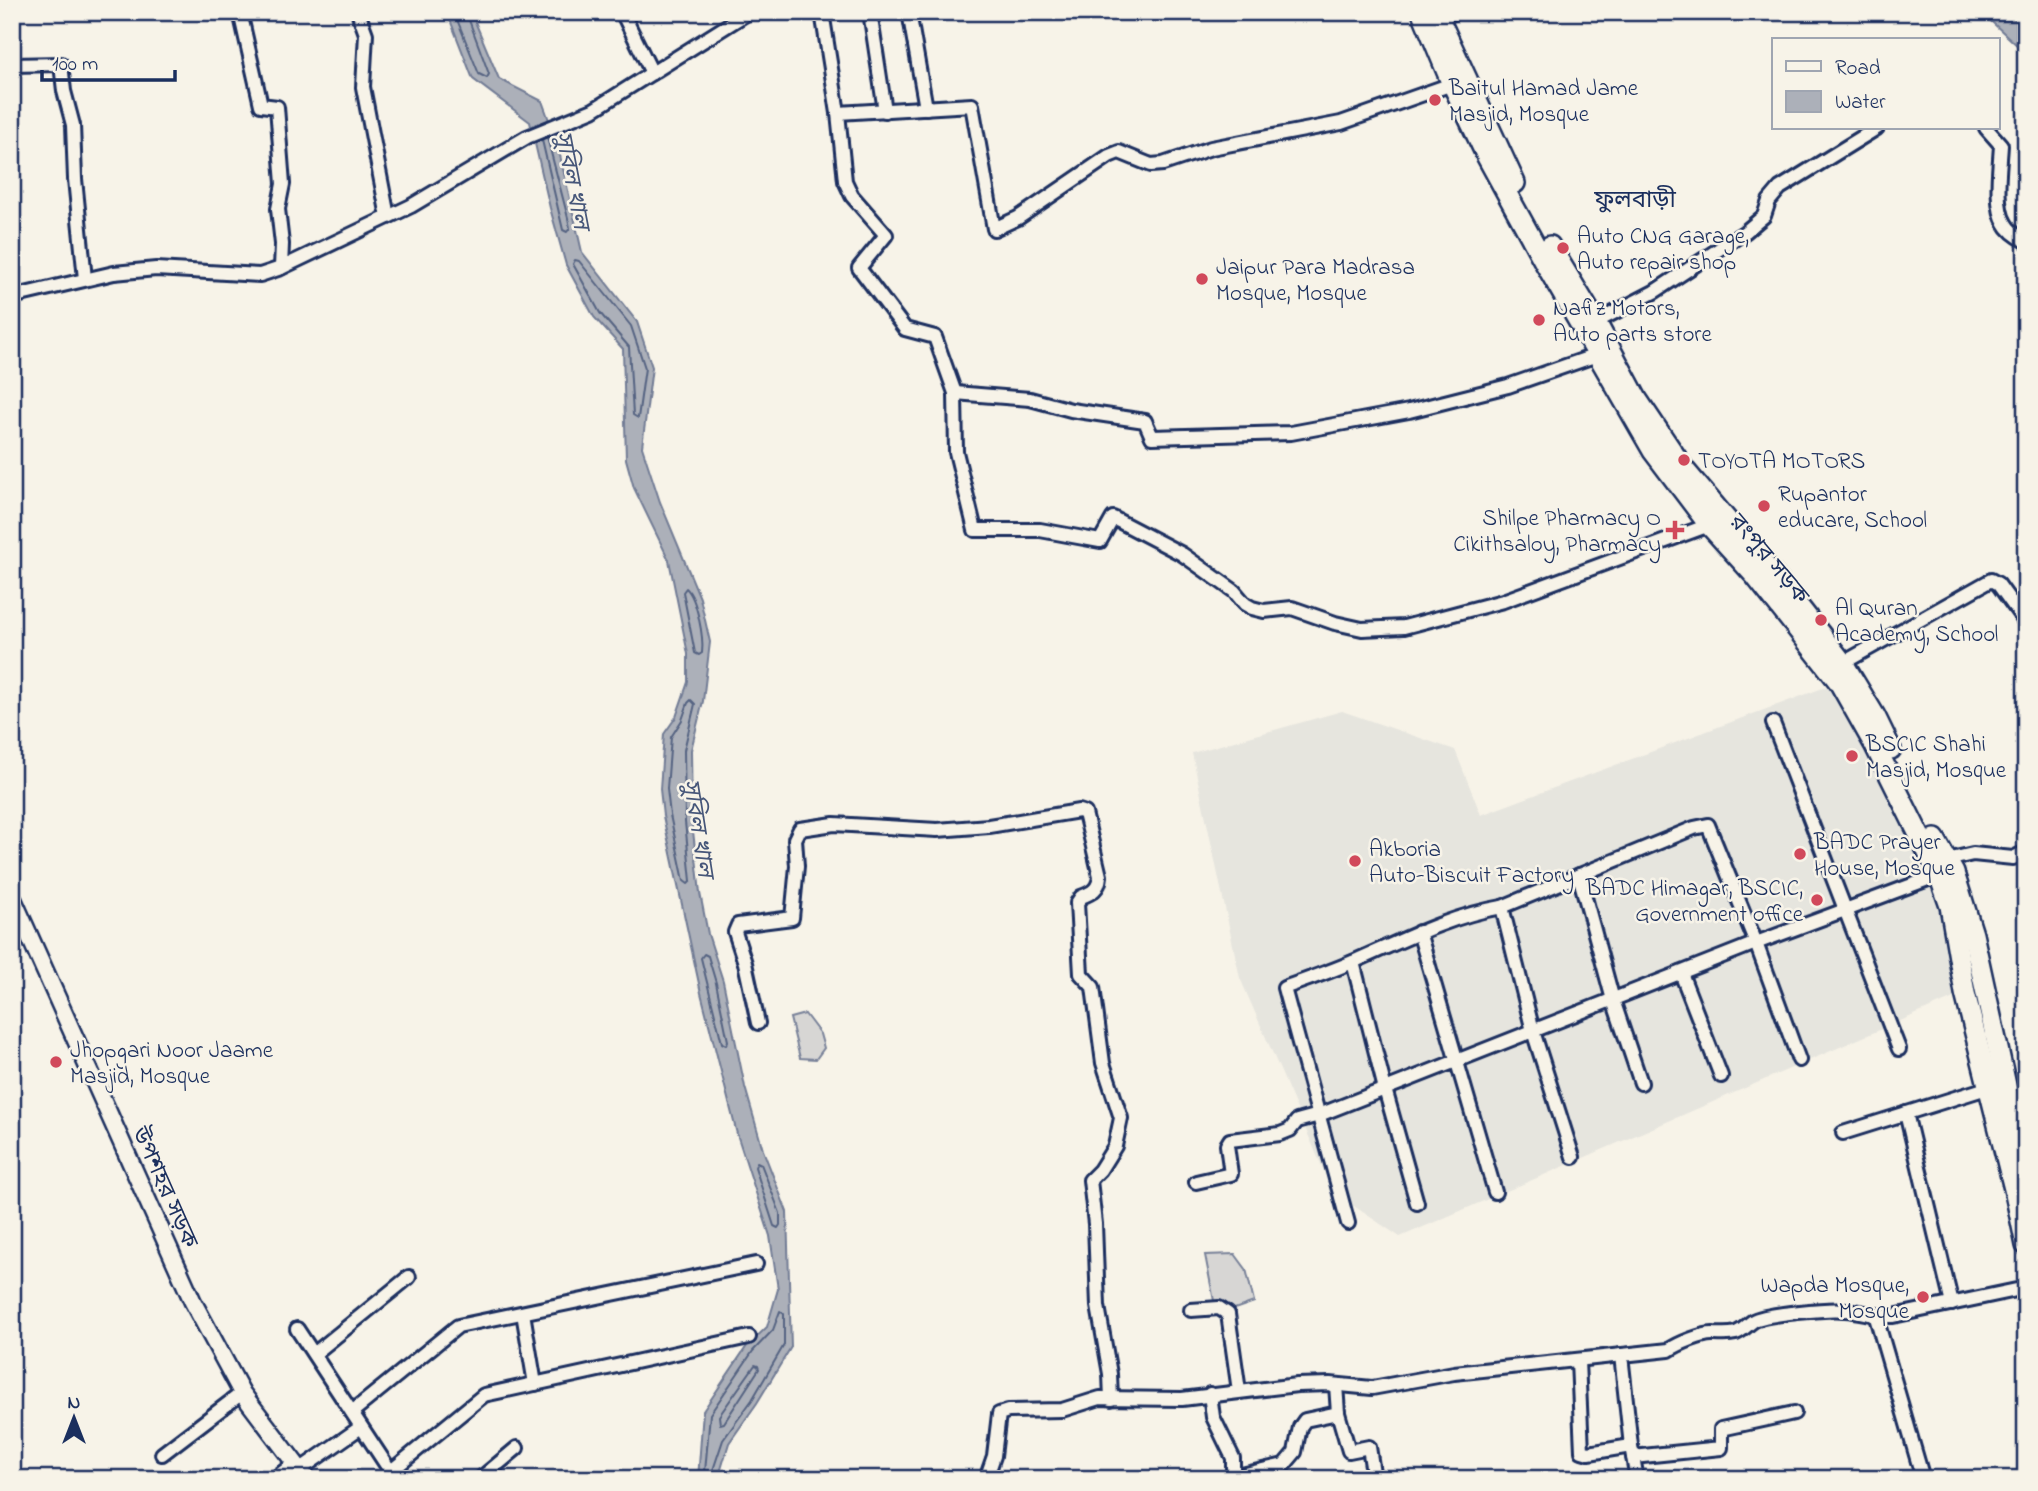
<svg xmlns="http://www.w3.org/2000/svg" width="2038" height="1491" viewBox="0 0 2038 1491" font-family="'Indie Flower','Noto Sans Bengali',sans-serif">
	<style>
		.built { fill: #e6e5de }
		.green { fill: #d7d6d4; stroke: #798299; stroke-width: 2 }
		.water { fill: #acb0b9; stroke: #727c95; stroke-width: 2 }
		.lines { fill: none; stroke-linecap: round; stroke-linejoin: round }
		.shore { stroke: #556382; stroke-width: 2 }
		.minor-casing { stroke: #1b2f5e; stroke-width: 18 }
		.major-casing { stroke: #1b2f5e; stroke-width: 21 }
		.highway-casing { stroke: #1b2f5e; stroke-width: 24 }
		.minor { stroke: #f7f3e8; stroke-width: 12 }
		.major { stroke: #f7f3e8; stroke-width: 16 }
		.highway { stroke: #f7f3e8; stroke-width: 19 }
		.poi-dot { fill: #d1495b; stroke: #f7f3e8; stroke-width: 2.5 }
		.labels { text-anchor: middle; stroke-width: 5; stroke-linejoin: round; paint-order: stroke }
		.poi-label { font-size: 23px; fill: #1b2f5e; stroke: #f7f3e8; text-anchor: start }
		.street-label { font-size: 23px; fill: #1b2f5e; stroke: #f7f3e8 }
		.water-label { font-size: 24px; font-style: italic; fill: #465679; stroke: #f7f3e8 }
		.neighbourhood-label { font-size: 24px; fill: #1b2f5e; stroke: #f7f3e8 }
	</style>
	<rect width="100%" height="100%" fill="#f7f3e8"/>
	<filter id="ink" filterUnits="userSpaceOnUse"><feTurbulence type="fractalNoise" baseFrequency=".0143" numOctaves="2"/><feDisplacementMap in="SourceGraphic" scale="14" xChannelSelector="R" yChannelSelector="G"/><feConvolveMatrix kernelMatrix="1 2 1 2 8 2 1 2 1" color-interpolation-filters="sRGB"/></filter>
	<g filter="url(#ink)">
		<path class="built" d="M 1839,682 L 1939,875 L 1965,993 L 1400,1237 L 1333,1192 L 1240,978 L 1192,753 L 1342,711 L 1455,750 L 1481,815 Z"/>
		<g class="green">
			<path d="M 805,1014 L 820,1034 L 824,1048 L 816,1059 L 800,1058 L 790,1018 Z"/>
			<path d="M 1235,1254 L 1246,1269 L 1254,1302 L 1229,1311 L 1215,1306 L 1205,1255 Z"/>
		</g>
		<g class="water">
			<path d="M 447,12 L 471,12 L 499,79 L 542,101 L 557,142 L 582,252 L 637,322 L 652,367 L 642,447 L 660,502 L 700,598 L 710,642 L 703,701 L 691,750 L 692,822 L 700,893 L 708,934 L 723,981 L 745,1087 L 763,1150 L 787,1212 L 791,1347 L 757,1403 L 729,1443 L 718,1479 L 698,1479 L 703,1411 L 747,1346 L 767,1327 L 778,1289 L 770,1236 L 737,1134 L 701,993 L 663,816 L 660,789 L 664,734 L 676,717 L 688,682 L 688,654 L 669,560 L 634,488 L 626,459 L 623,349 L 594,317 L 566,265 L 550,208 L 530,122 L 473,79 Z"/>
			<path d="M 1981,12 L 2026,12 L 2026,48 L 2018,46 Z"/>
		</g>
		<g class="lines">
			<g class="shore">
				<path d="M 454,12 L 479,74 L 487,78 L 489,74 L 466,12"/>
				<path d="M 542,140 L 563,230 L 567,232 L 570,228 L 568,218 L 547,137"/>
				<path d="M 575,260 L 579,261 L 631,326 L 645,368 L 638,418 L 633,415 L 629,347 L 600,313 L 573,264 Z"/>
				<path d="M 686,588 C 697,598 704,638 702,653 L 699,655 L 695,653 L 683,592 Z"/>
				<path d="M 691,700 L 695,704 L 684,750 L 685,822 L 691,881 L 688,884 L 684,881 L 670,815 L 667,789 L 671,737 L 682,720 L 688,703 Z"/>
				<path d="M 704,954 L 708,956 L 716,983 L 728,1041 L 726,1045 L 722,1043 L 701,958 Z"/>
				<path d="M 757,1162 L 761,1164 L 780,1213 L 780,1225 L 778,1228 L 774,1226 L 755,1167 Z"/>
				<path d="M 780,1311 L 784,1314 L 784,1345 L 752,1400 L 723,1440 L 712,1473 L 707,1475 L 705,1472 L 710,1414 L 753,1351 L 773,1330 Z"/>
				<path d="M 755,1365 L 758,1366 L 759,1369 L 724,1423 L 720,1424 L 719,1416 Z"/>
			</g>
			<g class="minor-casing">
				<g id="minor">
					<path d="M 240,12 L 261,105 L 277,107 L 283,184 L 278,209 L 282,244 L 281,268"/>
					<path d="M 358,12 L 366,34 L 363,87 L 388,217"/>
					<path d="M 622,12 L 652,73"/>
					<path d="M 822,12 L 838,113 L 845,181 L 852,196 L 886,235 L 859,268 L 905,329 L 935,337 L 955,393 L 956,452 L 975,530 L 1040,530 L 1100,541 L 1113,518 L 1182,554 L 1234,591 L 1245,604 L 1252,608 L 1264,611 L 1292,608 L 1335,623 L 1362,629 L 1404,627 L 1503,601 L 1709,525"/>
					<path d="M 870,12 L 885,111"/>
					<path d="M 909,12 L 926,108"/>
					<path d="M 1439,19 L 1455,12"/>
					<path d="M 12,65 L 61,64 L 64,91 L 73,125 L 75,179 L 85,279"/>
					<path d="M 838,113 L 972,105 L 994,229 L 1018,218 L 1109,156 L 1119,152 L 1151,165 L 1163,164 L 1211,148 L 1341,123 L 1452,84"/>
					<path d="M 1986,128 L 2001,145 C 2000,165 1994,206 2005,223 C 2009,231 2018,237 2026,241"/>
					<path d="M 12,297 L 114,273 L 156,269 L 260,275 L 281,268 L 411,206 L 527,137 L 593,110 L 749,12"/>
					<path d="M 1596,322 L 1654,292 L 1745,232 L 1764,216 L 1769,201 L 1780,188 L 1877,128"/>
					<path d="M 955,393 L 1030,399 L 1071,410 L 1145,421 L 1152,437 L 1291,433 L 1409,411 L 1508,386 L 1597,355"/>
					<path d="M 1843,663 L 1991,580 L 1998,584 L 2026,623"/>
					<path d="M 1773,723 L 1899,1049"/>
					<path d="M 1947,860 L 1973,854 L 2013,858 L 2026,852"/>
					<path d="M 1579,875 L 1613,1000 L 1641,1083"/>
					<path d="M 1502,907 L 1533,1031 L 1573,1157"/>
					<path d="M 1419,932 L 1495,1192"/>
					<path d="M 1353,962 L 1385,1089 L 1417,1203"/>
					<path d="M 1681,973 L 1721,1076"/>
					<path d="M 758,1023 L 745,963 L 735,932 L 738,925 L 792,918 L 797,866 L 795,839 L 800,829 L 834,824 L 937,830 L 989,826 L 1079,811 L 1085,813 L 1100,876 C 1099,889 1092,893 1081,897 L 1077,903 L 1081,974 L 1093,987 L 1103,1063 L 1121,1118 L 1115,1146 L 1100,1170 L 1090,1180 L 1095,1224 L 1098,1306 L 1110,1374 L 1111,1399"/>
					<path d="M 1906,1113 L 1952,1304"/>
					<path d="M 1843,1133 L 1987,1088"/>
					<path d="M 1196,1182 L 1231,1174 L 1227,1145 L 1230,1140 L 1280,1134 L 1290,1130 L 1297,1121 L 1319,1115 L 1756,943 L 1939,875"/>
					<path d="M 1348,1223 L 1284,988 C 1308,979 1332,971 1355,961 C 1403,940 1450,916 1502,907 L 1694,828 L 1708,825 L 1756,943 L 1799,1060"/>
					<path d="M 1191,1310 L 1219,1308 L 1228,1314 L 1239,1391"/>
					<path d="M 523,1313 L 535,1384"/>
					<path d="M 1876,1317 L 1923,1479"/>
					<path d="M 297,1329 L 395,1478"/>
					<path d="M 314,1354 L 409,1277"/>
					<path d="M 1621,1355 L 1631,1446 L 1637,1479"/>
					<path d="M 1578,1361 L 1582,1451 L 1589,1453 L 1631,1446"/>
					<path d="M 1336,1385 L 1338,1413 L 1349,1451 L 1369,1447 L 1374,1479"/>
					<path d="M 1210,1394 L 1213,1417 L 1233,1458 L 1233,1479"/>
					<path d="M 352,1412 L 458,1326 L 756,1264"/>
					<path d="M 162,1454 L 242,1393"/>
					<path d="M 1633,1457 L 1721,1448 L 1721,1429 L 1794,1413"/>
					<path d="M 301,1469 L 361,1427"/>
					<path d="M 390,1472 L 484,1395 L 749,1337"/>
					<path d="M 1233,1477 L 1284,1465 L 1295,1452 L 1300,1427 L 1305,1420 L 1338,1413"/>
					<path d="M 12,1478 L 15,1479"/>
					<path d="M 274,1479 L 296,1462"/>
					<path d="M 480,1479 L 517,1448"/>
					<path d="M 986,1479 L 994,1456 L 999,1414 L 1008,1411 L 1062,1410 L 1100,1398 L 1182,1399 L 1297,1385 L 1330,1384 L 1372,1388 L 1454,1373 L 1669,1350 C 1678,1344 1703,1333 1714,1334 C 1722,1334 1728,1335 1736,1333 C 1744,1330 1747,1325 1753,1321 C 1764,1314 1831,1308 1845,1310 C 1862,1311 1875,1317 1893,1316 L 2026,1288"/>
				</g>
			</g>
			<g class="major-casing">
				<path id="major" d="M 12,897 L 193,1302 L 242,1393 L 307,1479"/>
			</g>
			<g class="highway-casing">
				<g id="highway">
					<path d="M 1422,12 L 1449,77 L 1487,157 L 1546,265 L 1653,451 L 1709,525 L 1756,577 L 1839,682 L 1874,744 L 1939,875 L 1950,906 L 1965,993 L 2015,1193 L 2026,1245"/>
					<path d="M 1436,12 L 1515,183"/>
					<path d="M 1550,246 L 1596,322 L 1637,399 L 1684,469 L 1786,590 L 1843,663 L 1875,716 L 1891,749"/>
					<path d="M 1935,839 L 1954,873 L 1973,934 L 2026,1177"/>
				</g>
			</g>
			<use href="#minor" class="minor"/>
			<use href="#major" class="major"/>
			<use href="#highway" class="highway"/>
		</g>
	</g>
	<g class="poi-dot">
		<circle cx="1435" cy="100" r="7"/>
		<circle cx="1563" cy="248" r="7"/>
		<circle cx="1202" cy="279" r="7"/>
		<circle cx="1539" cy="320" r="7"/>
		<circle cx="1684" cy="460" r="7"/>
		<circle cx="1764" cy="506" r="7"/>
		<path d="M1671.5 519.5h7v7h7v7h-7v7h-7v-7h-7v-7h7z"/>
		<circle cx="1821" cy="620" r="7"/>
		<circle cx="1852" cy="756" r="7"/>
		<circle cx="1800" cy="854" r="7"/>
		<circle cx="1355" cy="861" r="7"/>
		<circle cx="1817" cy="900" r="7"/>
		<circle cx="56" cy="1062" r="7"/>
		<circle cx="1923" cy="1297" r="7"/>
	</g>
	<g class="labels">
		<g class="poi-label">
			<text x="1449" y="95">Baitul Hamad Jame<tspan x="1449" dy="26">Masjid, Mosque</tspan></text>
			<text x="1577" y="243">Auto CNG Garage,<tspan x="1577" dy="26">Auto repair shop</tspan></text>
			<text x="1216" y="274">Jaipur Para Madrasa<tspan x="1216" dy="26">Mosque, Mosque</tspan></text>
			<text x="1553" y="315">Nafiz Motors,<tspan x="1553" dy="26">Auto parts store</tspan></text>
			<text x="1698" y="468">TOYOTA MOTORS</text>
			<text x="1778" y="501">Rupantor<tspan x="1778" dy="26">educare, School</tspan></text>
			<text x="1661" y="525" text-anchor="end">Shilpe Pharmacy O<tspan x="1661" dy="26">Cikithsaloy, Pharmacy</tspan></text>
			<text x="1835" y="615">Al Quran<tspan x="1835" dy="26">Academy, School</tspan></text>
			<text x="1866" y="751">BSCIC Shahi<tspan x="1866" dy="26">Masjid, Mosque</tspan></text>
			<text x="1814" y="849">BADC Prayer<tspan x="1814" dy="26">House, Mosque</tspan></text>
			<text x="1369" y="856">Akboria<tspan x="1369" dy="26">Auto-Biscuit Factory</tspan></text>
			<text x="1803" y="895" text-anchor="end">BADC Himagar, BSCIC,<tspan x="1803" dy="26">Government office</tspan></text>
			<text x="70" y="1057">Jhopgari Noor Jaame<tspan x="70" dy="26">Masjid, Mosque</tspan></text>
			<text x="1909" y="1292" text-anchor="end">Wapda Mosque,<tspan x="1909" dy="26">Mosque</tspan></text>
		</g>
		<g class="street-label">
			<text transform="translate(1770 558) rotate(50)" y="8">রংপুর সড়ক</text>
			<text transform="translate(166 1187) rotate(66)" y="8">উপশহর সড়ক</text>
		</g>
		<g class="water-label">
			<text transform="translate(573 180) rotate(79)" y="8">সুবিল খাল</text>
			<text transform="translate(699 828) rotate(81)" y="8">সুবিল খাল</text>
		</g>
		<g class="neighbourhood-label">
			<text x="1635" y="207">ফুলবাড়ী</text>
		</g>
	</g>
	<rect width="2038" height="1491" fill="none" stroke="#f7f3e8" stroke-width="42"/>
	<rect x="21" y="21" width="1996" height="1449" fill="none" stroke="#1b2f5e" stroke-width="2.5" filter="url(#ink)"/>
	<rect x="1772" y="38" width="228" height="91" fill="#f7f3e8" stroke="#9fa5b1" stroke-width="2"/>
	<rect x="1786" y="61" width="35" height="10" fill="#f7f3e8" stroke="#9fa5b1" stroke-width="2"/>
	<text x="1835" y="74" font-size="21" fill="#1b2f5e">Road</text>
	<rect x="1786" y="91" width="35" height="21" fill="#acb0b9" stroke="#9fa5b1" stroke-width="2"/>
	<text x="1835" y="108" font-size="21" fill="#1b2f5e">Water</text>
	<g transform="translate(74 1418)" stroke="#f7f3e8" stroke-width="5" paint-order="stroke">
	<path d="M0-5L12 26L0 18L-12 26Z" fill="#1b2f5e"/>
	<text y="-10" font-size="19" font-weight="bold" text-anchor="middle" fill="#1b2f5e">N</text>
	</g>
	<path d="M42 70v10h133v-10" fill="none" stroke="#1b2f5e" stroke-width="3.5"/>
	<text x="52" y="70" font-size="21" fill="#1b2f5e" stroke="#f7f3e8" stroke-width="5" paint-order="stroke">100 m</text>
</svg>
